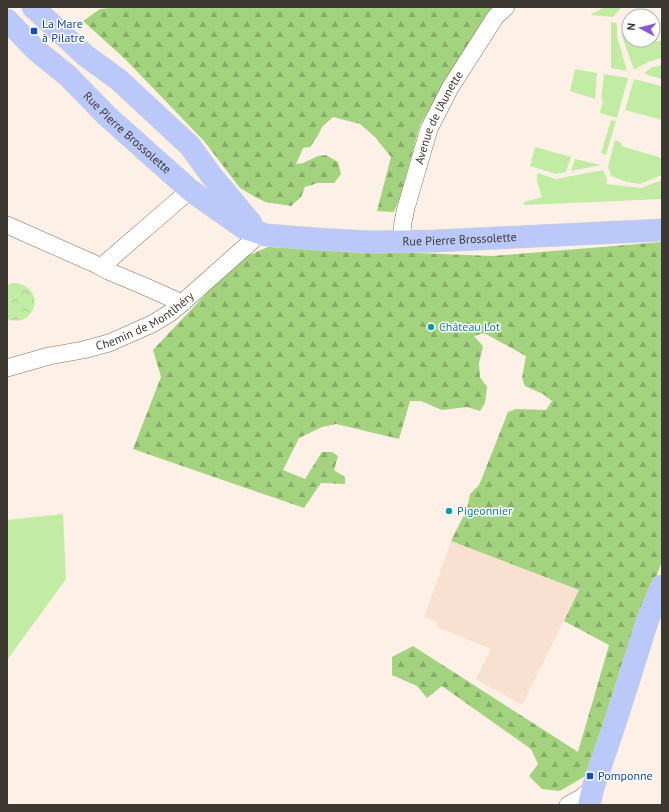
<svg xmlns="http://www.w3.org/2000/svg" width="669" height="812" viewBox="0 0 669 812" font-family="'PT Sans',sans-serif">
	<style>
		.built { fill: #f8e1d0 }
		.green { fill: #c2eca4 }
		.forest { fill: url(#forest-firs) }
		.park { fill: url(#park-crowns) }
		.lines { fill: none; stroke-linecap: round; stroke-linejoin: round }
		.minor-casing { stroke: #7c6e63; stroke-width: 18 }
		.major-casing { stroke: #d5d3d2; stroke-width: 23 }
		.minor { stroke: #fff; stroke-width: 17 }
		.major { stroke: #bbc9fa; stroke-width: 22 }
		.transit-dot { fill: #1a4fb4; stroke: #fff; stroke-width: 1.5 }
		.culture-dot { fill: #0f9aa8; stroke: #fff; stroke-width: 1.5 }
		.labels { text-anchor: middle; stroke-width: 3; stroke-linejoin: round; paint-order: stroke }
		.transit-label { font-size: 12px; fill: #164399; stroke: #fff; text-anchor: start }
		.street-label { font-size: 12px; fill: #3e3833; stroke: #fff }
		.culture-label { font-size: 12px; fill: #0d838f; stroke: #fff; text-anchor: start }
	</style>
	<defs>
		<pattern id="forest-firs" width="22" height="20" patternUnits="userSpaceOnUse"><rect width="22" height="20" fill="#a3d37e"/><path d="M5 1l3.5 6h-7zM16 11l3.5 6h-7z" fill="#86ac68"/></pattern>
		<pattern id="park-crowns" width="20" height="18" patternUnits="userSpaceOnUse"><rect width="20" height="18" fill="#c2eca4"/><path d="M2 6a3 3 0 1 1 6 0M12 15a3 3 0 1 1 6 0" fill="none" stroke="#a8cb8e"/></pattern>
	</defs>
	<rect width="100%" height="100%" fill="#fdf0e6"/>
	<path class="built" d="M 451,541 L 579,590 L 522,705 L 476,679 L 491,649 L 437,627 L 437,622 L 424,617 Z"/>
	<g class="green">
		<path d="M 605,7 L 622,7 L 613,17 L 590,15 Z"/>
		<path d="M 611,22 L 616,23 L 617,26 L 617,36 L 627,71 L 611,68 Z"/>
		<path d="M 623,29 L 629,29 L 629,40 L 637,40 L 638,42 L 662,41 L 662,58 L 648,62 L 634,70 L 622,36 Z"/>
		<path d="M 662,65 L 662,79 L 650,76 L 644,73 L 652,67 Z"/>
		<path d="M 575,69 L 597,73 L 595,99 L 570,91 Z"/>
		<path d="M 604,74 L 628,78 L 617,118 L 600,113 L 603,100 L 601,99 Z"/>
		<path d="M 634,79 L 662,86 L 662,120 L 625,110 Z"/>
		<path d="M 611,120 L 616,121 L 606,155 L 601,153 Z"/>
		<path d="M 615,140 L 622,143 L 621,146 L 659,157 L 662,160 L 662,175 L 640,184 L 627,182 L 611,176 L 608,167 Z"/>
		<path d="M 535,147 L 571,157 L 566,172 L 556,174 L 530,166 Z"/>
		<path d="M 575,159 L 601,165 L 571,171 Z"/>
		<path d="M 603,170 L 607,179 L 607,184 L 641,188 L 662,180 L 662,199 L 524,205 L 524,202 L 542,197 L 537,181 L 537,173 L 556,179 Z"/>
		<path d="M 63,514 L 66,579 L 7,660 L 7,520 Z"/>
	</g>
	<g class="forest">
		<path d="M 120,7 L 493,7 L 488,12 L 420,125 L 400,197 L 394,212 L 377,211 L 391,157 L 375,137 L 360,124 L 333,117 L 322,127 L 317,137 L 310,147 L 303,148 L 296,164 L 303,163 L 318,156 L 326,155 L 338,162 L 341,174 L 334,183 L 318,183 L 305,187 L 301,197 L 291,206 L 265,202 L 250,194 L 240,188 L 204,141 L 125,59 L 83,21 L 100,9 Z"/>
		<path d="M 662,242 L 662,561 L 644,611 L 587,775 L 560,791 L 542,789 L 529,776 L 538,764 L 531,749 L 442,686 L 427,698 L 417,686 L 392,675 L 392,657 L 413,646 L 578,752 L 609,645 L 564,621 L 579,590 L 451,541 L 467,509 L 470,494 L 479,485 L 482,478 L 508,412 L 516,409 L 546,410 L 552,401 L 543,394 L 525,386 L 522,378 L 526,356 L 484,333 L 474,336 L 483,346 L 479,363 L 480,377 L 487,387 L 485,403 L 480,411 L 467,407 L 442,410 L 421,401 L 410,401 L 399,439 L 336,424 L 322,427 L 299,438 L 283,470 L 305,479 L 322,452 L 332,452 L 338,456 L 334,470 L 345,477 L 345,484 L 321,483 L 304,508 L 133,449 L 161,377 L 153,350 L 238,260 L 268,247 L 492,256 Z"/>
	</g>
	<path class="park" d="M 14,283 C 47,285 37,330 7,319 L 7,285 Z"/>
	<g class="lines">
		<g class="minor-casing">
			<g id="minor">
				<path d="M 7,225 L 93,263 L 101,267 L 190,190"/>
				<path id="s1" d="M 401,241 L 403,222 L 406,208 L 429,129 L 450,88 L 496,16 L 506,7"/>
				<path d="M 101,267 L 108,271 L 144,286 L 182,303"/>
				<path id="s2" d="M 7,368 L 49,356 L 83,350 L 109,343 L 152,324 L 170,313 L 182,303 L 254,239 L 258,232"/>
				<path d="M 568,805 L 581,798 L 593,788"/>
			</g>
		</g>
		<g class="major-casing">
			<g id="major">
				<path d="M 33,7 L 86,56 L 119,80 L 190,146 L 211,175 L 251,223"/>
				<path id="s3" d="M 7,20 L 36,50 L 68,76 L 107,116 L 190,190 L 244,228 L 266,235 L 317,239 L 370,242 L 435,241 L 662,230"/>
				<path d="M 589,805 L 593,788 L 617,717 L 648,619 L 662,586"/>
			</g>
		</g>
		<use href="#minor" class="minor"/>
		<use href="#major" class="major"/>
	</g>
	<g class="transit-dot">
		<rect x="30" y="27" width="8" height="8" rx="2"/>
		<rect x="586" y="772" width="8" height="8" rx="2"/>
	</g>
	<g class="culture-dot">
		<circle cx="431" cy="327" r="4"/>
		<circle cx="449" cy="511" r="4"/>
	</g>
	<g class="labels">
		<g class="transit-label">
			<text x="42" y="28">La Mare<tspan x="42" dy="14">à Pilatre</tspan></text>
			<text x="598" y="780">Pomponne</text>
		</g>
		<g class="street-label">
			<text dy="4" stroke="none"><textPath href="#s1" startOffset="130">Avenue de l’Aunette</textPath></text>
			<text dy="4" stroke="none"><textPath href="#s3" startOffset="165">Rue Pierre Brossolette</textPath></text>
			<text dy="4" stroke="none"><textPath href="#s3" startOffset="533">Rue Pierre Brossolette</textPath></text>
			<text dy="4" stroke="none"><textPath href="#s2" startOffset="147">Chemin de Montlhéry</textPath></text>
		</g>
		<g class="culture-label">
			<text x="439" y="331">Château Lot</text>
			<text x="457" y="515">Pigeonnier</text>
		</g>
	</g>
	<rect width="669" height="812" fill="none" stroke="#3e3833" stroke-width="16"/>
	<g transform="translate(641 28) rotate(277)"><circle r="19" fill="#ffffff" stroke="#b2afad"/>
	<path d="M0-3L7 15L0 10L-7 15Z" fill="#8959d2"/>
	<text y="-6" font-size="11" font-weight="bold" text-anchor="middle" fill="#3e3833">N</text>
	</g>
</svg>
